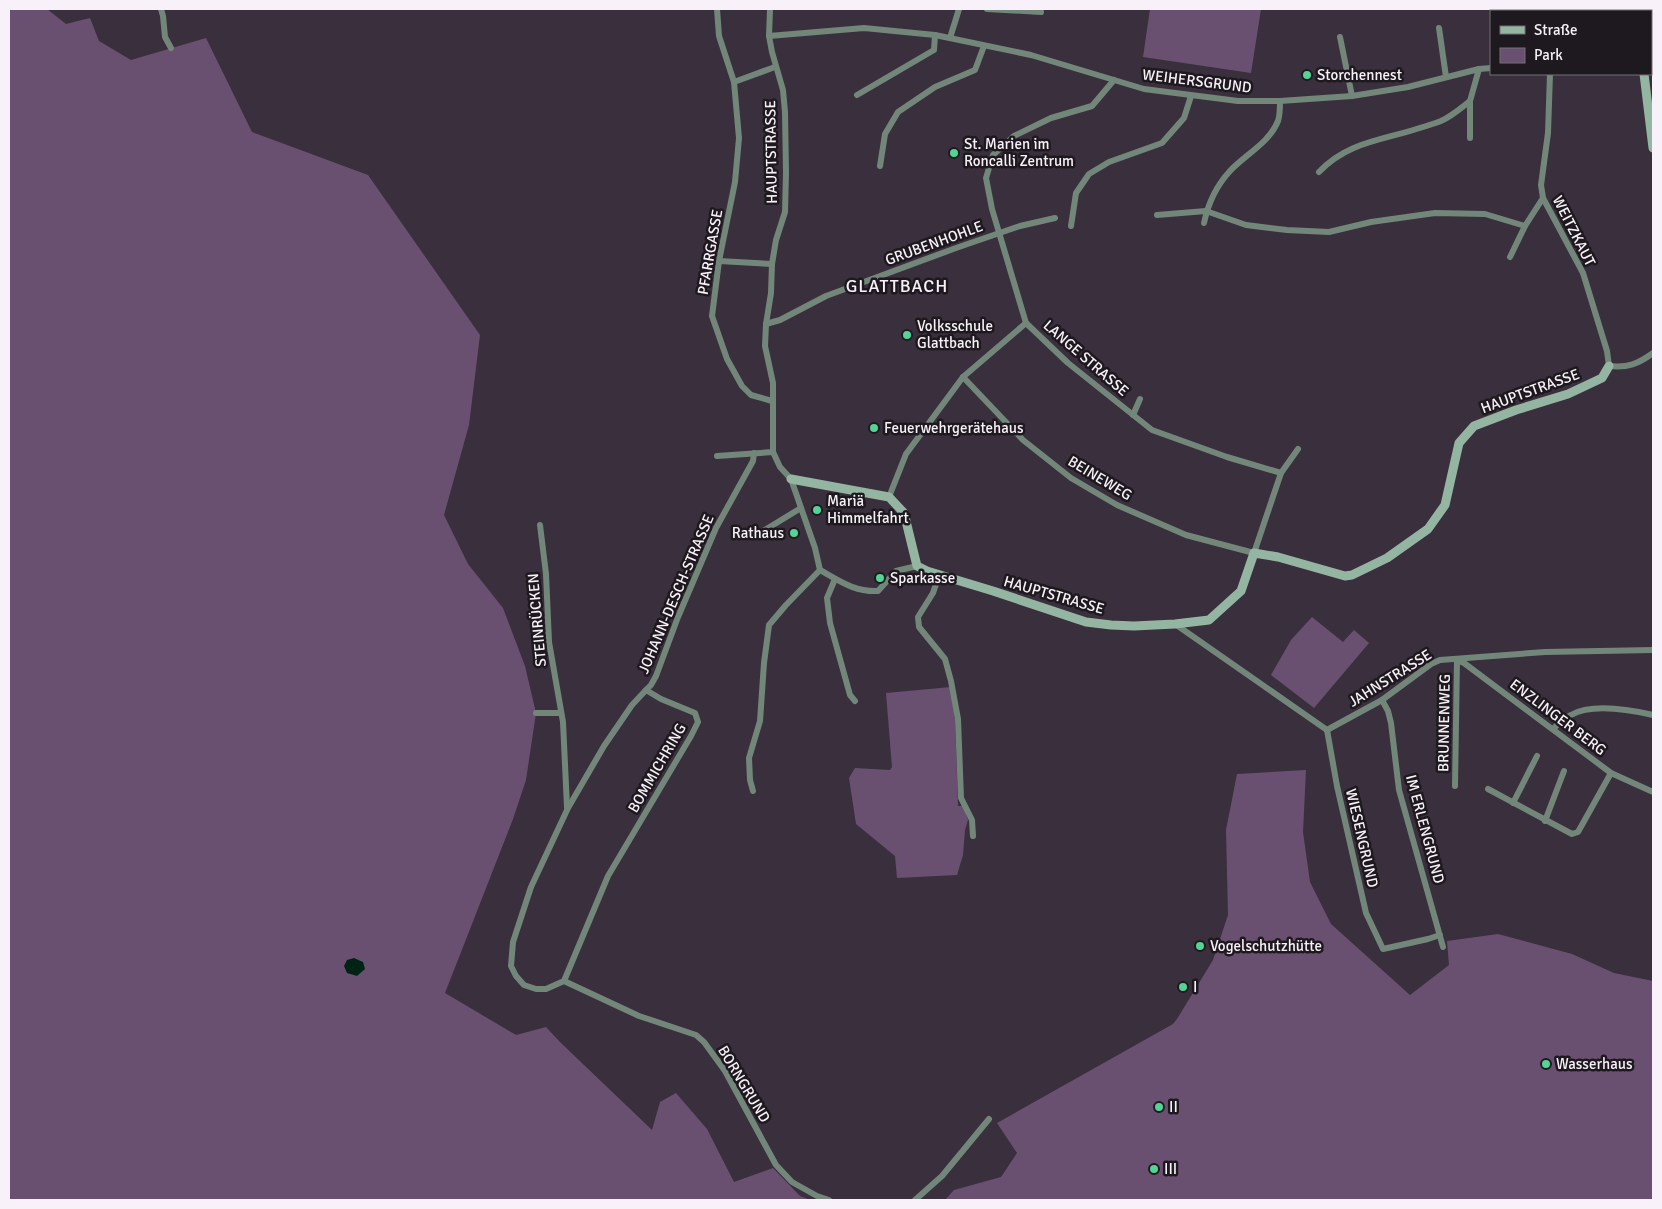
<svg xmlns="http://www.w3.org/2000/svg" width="1662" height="1209" viewBox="0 0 1662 1209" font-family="Signika,sans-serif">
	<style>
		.green { fill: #6a5070 }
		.water { fill: #002414 }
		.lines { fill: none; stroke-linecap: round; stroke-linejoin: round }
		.street { stroke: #72877a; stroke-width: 6 }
		.secondary { stroke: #94b5a2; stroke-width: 9 }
		.poi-dot { fill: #54d396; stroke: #1e191f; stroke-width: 2 }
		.labels { text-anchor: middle; stroke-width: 5; stroke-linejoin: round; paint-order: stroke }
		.poi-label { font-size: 15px; fill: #f8f1f9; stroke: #1e191f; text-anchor: start }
		.street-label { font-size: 15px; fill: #f8f1f9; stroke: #1e191f }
		.quarter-label { font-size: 18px; letter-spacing: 1px; fill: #f8f1f9; stroke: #1e191f }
	</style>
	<rect width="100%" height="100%" fill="#3a2f3c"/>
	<g class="green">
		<path d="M 9,9 L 47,9 L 66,24 L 90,18 L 99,41 L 131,60 L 206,38 L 252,132 L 368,175 L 480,335 L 469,425 L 444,515 L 468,564 L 503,608 L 525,666 L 536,713 L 526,780 L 513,819 L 445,993 L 516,1035 L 546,1027 L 560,1042 L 652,1130 L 660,1102 L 676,1093 L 707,1129 L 734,1182 L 773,1168 L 800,1196 L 810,1200 L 9,1200 Z"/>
		<path d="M 1150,9 L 1261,9 L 1251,73 L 1143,57 Z"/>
		<path d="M 1312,617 L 1343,642 L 1354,630 L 1369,643 L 1314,708 L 1271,675 L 1291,640 Z"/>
		<path d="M 951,687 L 955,720 L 958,806 L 963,806 L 968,820 L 965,830 L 963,855 L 957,875 L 897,878 L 895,856 L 856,824 L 849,778 L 855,768 L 890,770 L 892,767 L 886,693 Z"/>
		<path d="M 1306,770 L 1303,832 L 1310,882 L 1331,924 L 1410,995 L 1449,965 L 1447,941 L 1498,934 L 1572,954 L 1614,973 L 1653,981 L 1653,1200 L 945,1200 L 954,1190 L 1001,1177 L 1017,1153 L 997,1123 L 1173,1024 L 1177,1019 L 1213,960 L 1228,915 L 1226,830 L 1237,774 Z"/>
	</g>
	<path class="water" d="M 354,958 L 363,962 L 365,969 L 357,976 L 347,973 L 344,966 L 347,960 Z"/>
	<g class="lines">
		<g class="street">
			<path d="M 161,9 L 163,16 L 165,37 L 171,48"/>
			<path d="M 717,9 L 719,36 L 734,82"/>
			<path d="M 770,9 L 769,36 L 772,52 L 783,90 L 785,112 L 786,173 L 785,212 L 776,240 L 772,264 L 771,293 L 766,324 L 765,346 L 773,383 L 773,452 L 780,467 L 791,479 L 815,548 L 820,570 C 840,581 854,592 878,591 L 896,571 L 917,566"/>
			<path d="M 987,9 L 1041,12"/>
			<path d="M 1543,9 L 1544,11"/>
			<path d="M 1439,28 L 1446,77"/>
			<path d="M 769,36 L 864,28 L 935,35 L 1031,55 L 1144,89 L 1238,101 L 1280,101 L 1352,96 L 1408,87 L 1479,69 L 1491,68"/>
			<path d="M 1340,37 L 1352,96"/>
			<path d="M 950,38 L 959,9"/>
			<path d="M 1550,74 L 1548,133 L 1541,185 L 1543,198 L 1583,273 L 1607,351 L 1609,366 C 1628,368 1638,364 1653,353"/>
			<path d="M 1114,80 L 1092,106 L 1051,118 L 1014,136 L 993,155 L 986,178 L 992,209 L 1026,323 L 1068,363 L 1152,430 L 1227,457 L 1281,473"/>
			<path d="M 857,95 L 934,50 L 935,35"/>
			<path d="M 1470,138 L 1470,101"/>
			<path d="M 880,166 L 885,134 L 898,112 L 935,87 L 975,70 L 984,46"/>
			<path d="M 1319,172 C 1348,141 1385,140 1423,127 C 1429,125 1436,123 1441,121 C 1452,116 1461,108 1470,101 L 1479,69"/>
			<path d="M 1157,215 L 1206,211 L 1246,225 L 1287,230 L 1329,232 L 1371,222 L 1435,213 L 1485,214 L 1525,226"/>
			<path d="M 1204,223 C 1208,204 1217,185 1230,171 C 1246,154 1269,143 1278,121 C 1280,115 1280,107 1280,101"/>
			<path d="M 1071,226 L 1076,193 L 1089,174 L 1109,162 L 1162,143 L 1184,118 L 1191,96"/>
			<path d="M 1510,257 L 1525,226 L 1543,198"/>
			<path d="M 719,261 L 772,264"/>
			<path d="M 766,324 L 780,320 L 826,296 L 956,248 L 1020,226 L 1055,218"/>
			<path d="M 963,377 L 1023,440 L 1071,478 L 1117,505 L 1186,535 L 1254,553 L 1281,473 L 1298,449"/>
			<path d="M 772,401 L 751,395 L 742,386 L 727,359 L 712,316 L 719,261 L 735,182 L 739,138 L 734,82 L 775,67"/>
			<path d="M 1133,415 L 1140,399"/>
			<path d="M 717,456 L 773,452"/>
			<path d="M 889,497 L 906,454 L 963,377 L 1026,323"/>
			<path d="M 540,525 L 546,574 L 549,642 L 563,722 L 567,807"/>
			<path d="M 755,536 L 801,508"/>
			<path d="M 939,575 L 933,593 L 918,617 L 919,627 L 945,659 L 951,681 L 958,719 L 961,798 L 972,820 L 973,836"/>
			<path d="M 835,579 L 827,598 L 830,623 L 850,695 L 855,701"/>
			<path d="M 1175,624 L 1327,730 L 1382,700 L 1431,664 L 1440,660 L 1545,652 L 1653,650"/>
			<path d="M 1456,660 L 1464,663 L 1611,773 L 1653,792"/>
			<path d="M 646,690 L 661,699 L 695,713 L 698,722 L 691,736 L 608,876 L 564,981 L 546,989 L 536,989 L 524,985 L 516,976 L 511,966 L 513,942 L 531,887 L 568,808 L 604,746 L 632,705 Z"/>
			<path d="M 646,690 L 651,685 L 656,676 L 678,617 L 716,528 L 753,461 L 754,453"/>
			<path d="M 1382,700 L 1388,711 L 1391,723 L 1399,790 L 1443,947"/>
			<path d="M 536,713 L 561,713"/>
			<path d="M 1553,729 C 1558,724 1564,718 1571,715 C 1592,703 1631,710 1653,715"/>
			<path d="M 1327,730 L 1337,786 L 1366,913 L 1383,949 L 1428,939 L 1440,935"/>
			<path d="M 1455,786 L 1457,660"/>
			<path d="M 1488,789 L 1572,834 L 1578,832 L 1611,773"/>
			<path d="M 753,791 L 750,780 L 749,758 L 760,721 L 764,663 L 769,625 L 786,605 L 820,570"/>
			<path d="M 1513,803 L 1537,756"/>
			<path d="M 1545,821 L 1564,771"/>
			<path d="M 564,981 L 639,1016 L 696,1035 L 704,1042 L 725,1071 L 776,1165 L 792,1182 L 817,1196 L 829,1200"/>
			<path d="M 915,1200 L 942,1176 L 989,1119"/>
		</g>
		<g class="secondary">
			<path d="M 1648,11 L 1649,9"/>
			<path d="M 1644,74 L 1653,148"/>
			<path d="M 791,479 L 889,497 L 904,513 L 917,566 L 927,571 L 993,591 L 1086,622 L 1111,625 L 1134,626 L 1175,624 L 1209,620 L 1241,591 L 1254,553 L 1278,557 L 1345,576 L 1352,575 L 1387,558 L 1428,529 L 1445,505 L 1459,443 L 1474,426 L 1516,410 L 1568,394 L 1602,378 L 1609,366"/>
		</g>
	</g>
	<g class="poi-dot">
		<circle cx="1307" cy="75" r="5"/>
		<circle cx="954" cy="153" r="5"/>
		<circle cx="907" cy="335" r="5"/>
		<circle cx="874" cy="428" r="5"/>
		<circle cx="817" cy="510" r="5"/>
		<circle cx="794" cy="533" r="5"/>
		<circle cx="880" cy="578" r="5"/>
		<circle cx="1200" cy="946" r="5"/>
		<circle cx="1183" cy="987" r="5"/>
		<circle cx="1546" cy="1064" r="5"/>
		<circle cx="1159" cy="1107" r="5"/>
		<circle cx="1154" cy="1169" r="5"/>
	</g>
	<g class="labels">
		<g class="poi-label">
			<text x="1317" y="80">Storchennest</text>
			<text x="964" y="149">St. Marien im<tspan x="964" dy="17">Roncalli Zentrum</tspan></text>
			<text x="917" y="331">Volksschule<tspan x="917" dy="17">Glattbach</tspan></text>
			<text x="884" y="433">Feuerwehrgerätehaus</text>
			<text x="827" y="506">Mariä<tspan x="827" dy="17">Himmelfahrt</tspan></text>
			<text x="784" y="538" text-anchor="end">Rathaus</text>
			<text x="890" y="583">Sparkasse</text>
			<text x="1210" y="951">Vogelschutzhütte</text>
			<text x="1193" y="992">I</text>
			<text x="1556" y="1069">Wasserhaus</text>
			<text x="1169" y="1112">II</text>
			<text x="1164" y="1174">III</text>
		</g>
		<g class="street-label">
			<text transform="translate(1197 81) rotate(7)" y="5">WEIHERSGRUND</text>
			<text transform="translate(771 152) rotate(-91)" y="5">HAUPTSTRASSE</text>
			<text transform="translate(1574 231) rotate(63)" y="5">WEITZKAUT</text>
			<text transform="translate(934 243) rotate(-20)" y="5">GRUBENHOHLE</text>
			<text transform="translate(710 252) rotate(-80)" y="5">PFARRGASSE</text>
			<text transform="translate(1086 358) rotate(41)" y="5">LANGE STRASSE</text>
			<text transform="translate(1530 391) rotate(-20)" y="5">HAUPTSTRASSE</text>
			<text transform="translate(1100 478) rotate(31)" y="5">BEINEWEG</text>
			<text transform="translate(676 594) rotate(-67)" y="5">JOHANN-DESCH-STRASSE</text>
			<text transform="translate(1054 595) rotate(16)" y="5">HAUPTSTRASSE</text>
			<text transform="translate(537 620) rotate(-95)" y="5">STEINRÜCKEN</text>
			<text transform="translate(1390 678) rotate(-32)" y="5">JAHNSTRASSE</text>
			<text transform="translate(1558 717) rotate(37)" y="5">ENZLINGER BERG</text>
			<text transform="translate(1444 723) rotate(-89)" y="5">BRUNNENWEG</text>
			<text transform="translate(657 768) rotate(-60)" y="5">BOMMICHRING</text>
			<text transform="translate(1425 829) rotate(75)" y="5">IM ERLENGRUND</text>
			<text transform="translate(1362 838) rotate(77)" y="5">WIESENGRUND</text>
			<text transform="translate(744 1084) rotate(59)" y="5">BORNGRUND</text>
		</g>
		<g class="quarter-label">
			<text x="897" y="292">GLATTBACH</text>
		</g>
	</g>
	<rect width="1662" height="1209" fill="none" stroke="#f8f1f9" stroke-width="20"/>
	<rect x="1490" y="10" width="162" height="65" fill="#1e191f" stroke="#756f76"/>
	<rect x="1500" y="26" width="25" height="8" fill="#94b5a2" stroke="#756f76"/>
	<text x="1534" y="35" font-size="15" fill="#f8f1f9">Straße</text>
	<rect x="1500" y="48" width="25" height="15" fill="#6a5070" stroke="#756f76"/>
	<text x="1534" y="60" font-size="15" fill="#f8f1f9">Park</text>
</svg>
